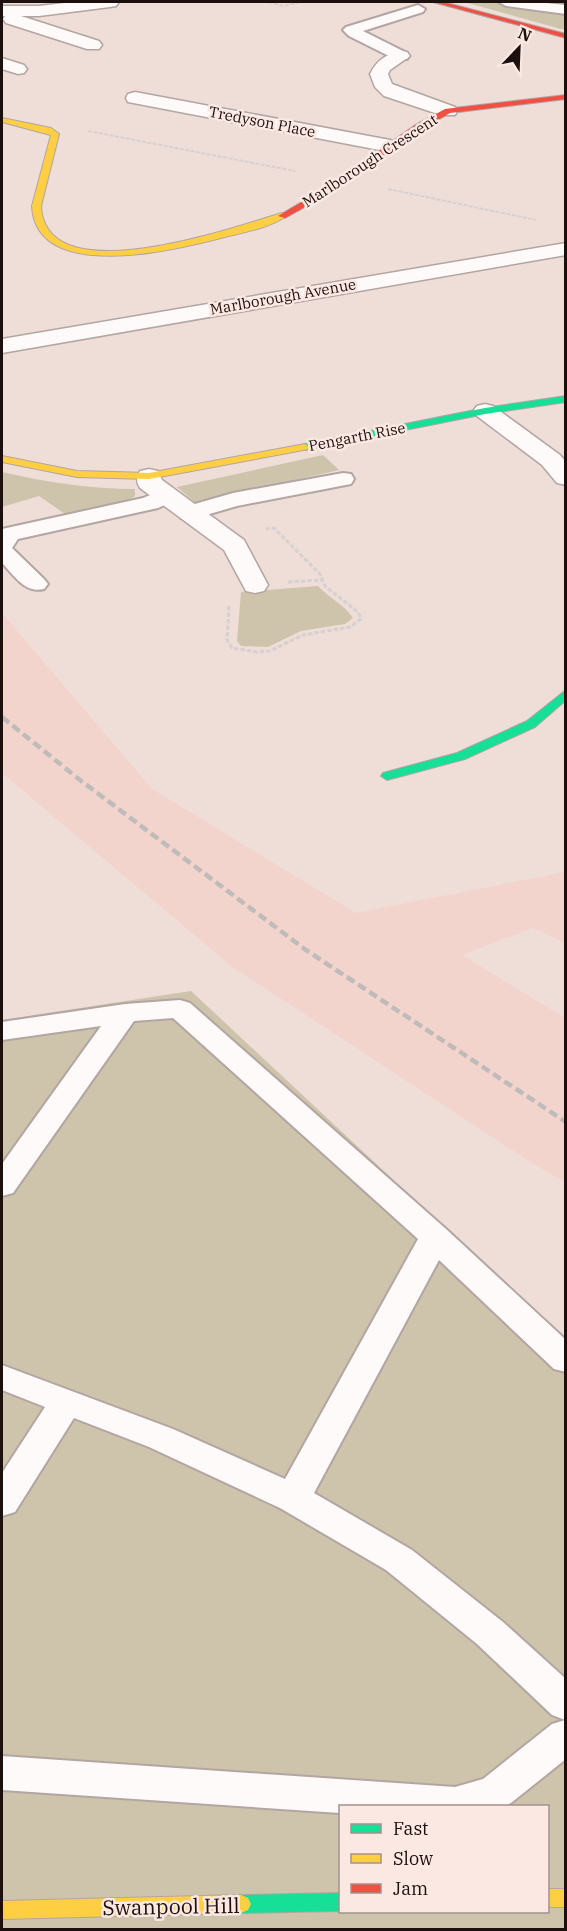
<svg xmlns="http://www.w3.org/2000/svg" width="567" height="1931" viewBox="0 0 567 1931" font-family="'IBM Plex Serif',serif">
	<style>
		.built { fill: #f3d4cc }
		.green { fill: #cec4ab; fill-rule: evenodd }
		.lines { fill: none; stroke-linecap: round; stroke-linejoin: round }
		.lane-casing { stroke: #b2a5a2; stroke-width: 4 }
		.street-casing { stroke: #b2a5a2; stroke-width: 3 }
		.fast-casing { stroke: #b2a5a2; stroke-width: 2 }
		.slow-casing { stroke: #b2a5a2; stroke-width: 2 }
		.jam-casing { stroke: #b2a5a2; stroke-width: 2 }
		.path-far1 { stroke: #d6d1d0; stroke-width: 2; stroke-dasharray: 4 1.5; stroke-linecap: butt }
		.path { stroke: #d6d1d0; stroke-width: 3; stroke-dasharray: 4.5 2; stroke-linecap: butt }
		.lane { fill: #fdfaf9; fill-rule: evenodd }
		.street { fill: #fdfaf9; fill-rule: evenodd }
		.fast { fill: #16e098; fill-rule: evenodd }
		.slow { fill: #ffcf43; fill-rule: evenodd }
		.jam { fill: #f24e42; fill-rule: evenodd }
		.rail { stroke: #bfbbba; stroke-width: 4.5; stroke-dasharray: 9 4.5; stroke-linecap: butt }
		.labels { text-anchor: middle; stroke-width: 5; stroke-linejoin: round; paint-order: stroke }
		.far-street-label { font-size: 15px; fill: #1b100d; stroke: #fce8e3 }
		.near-street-label { font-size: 21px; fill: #1b100d; stroke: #fce8e3 }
	</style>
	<rect width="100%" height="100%" fill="#efddd8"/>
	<path class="built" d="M 2,613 L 152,789 L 356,913 L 565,872 L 565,943 L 533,928 L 462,955 L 565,1018 L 565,1182 L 535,1165 L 231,966 L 2,773 Z"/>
	<g class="green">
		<path d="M 464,2 L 565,2 L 565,29 L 561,29 Z"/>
		<path d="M 323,455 L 339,470 L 196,503 L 177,487 Z"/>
		<path d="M 2,472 C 46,482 89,489 135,489 L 135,496 L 129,500 L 68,516 L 39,496 L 2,507 Z"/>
		<path d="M 318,586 C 329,598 345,605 353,618 L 345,624 L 301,631 L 268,647 L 241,646 L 237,641 L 241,592 Z"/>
		<path d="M 191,991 L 565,1340 L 565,1929 L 2,1930 L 2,1020 ZM 340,1806 L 548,1806 L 548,1912 L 340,1912 Z"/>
	</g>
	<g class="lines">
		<g class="lane-casing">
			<g id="lane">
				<path d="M 499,2 L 536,2 L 566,5 L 566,14 L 506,6 Z"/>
				<path d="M 418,5 L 425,9 L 423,12 L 363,31 L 407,53 L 409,56 L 407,59 L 395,59 L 349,36 L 343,30 L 346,27 Z"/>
				<path d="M 343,473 L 351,474 L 354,479 L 351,484 L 237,506 L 189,520 L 181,518 L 178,513 L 181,508 L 233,493 Z"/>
				<path d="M 165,489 L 173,491 L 176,496 L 173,501 L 158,508 L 18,539 L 12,548 L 44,579 L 48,584 L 44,589 C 25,594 14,575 2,563 L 2,529 L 143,498 Z"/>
				<path d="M 180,1000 L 190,1003 L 446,1229 L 566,1340 L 566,1372 L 554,1369 L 439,1260 L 314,1493 L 412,1550 L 503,1622 L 566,1679 L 566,1759 L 511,1803 L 504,1806 L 340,1806 L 340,1813 L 2,1790 L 2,1756 L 455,1787 L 483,1779 L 552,1724 L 565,1720 L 552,1715 L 477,1644 L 386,1570 L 280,1508 L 149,1447 L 74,1418 L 15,1512 L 2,1516 L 2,1473 L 45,1407 L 2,1390 L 2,1365 L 173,1429 L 285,1479 L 418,1239 L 173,1018 L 134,1021 L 13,1193 L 2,1196 L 2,1164 L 101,1026 L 2,1040 L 2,1022 L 125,1004 Z"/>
			</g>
		</g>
		<g class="street-casing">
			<g id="street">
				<path d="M 73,2 L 119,2 L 116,6 L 110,7 L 39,16 L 21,16 L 99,41 L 102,45 L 99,49 L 87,49 L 6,23 L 3,19 L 5,16 L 2,16 L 2,6 L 39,6 Z"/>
				<path d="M 401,51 L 407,52 L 410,56 L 390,70 L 388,74 L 392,84 L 455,107 L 457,111 L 455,115 L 441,115 L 384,96 L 375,87 L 370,74 C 377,60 386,54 401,51 Z"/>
				<path d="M 2,58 L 24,65 L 27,69 L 24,73 L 18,74 L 2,69 Z"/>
				<path d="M 135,92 L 390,140 L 397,142 L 400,146 L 397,150 L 390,152 L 128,102 L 126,98 L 128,94 Z"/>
				<path d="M 566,243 L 566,255 L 2,353 L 2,339 Z"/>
				<path d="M 485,404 L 493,406 L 560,455 L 566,462 L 566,485 L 557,483 L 542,465 L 477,416 L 473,411 L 477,406 Z"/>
				<path d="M 149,469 L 158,471 L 162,480 L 244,540 L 268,585 L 264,591 L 255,593 L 246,591 L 224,550 L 140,488 C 136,482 136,477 140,471 Z"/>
			</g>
		</g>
		<g class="fast-casing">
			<g id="fast">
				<path d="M 566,396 L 566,402 L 485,414 L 305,450 L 300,447 L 305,444 L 485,408 Z"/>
				<path d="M 566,690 L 566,700 L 535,727 L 465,759 L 387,780 L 381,776 L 383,773 L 457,753 L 527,721 Z"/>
				<path d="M 340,1893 L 340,1911 L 241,1913 L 234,1910 L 231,1904 L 234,1898 L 241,1895 Z"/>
			</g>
		</g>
		<g class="slow-casing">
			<g id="slow">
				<path d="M 2,118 L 51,128 L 59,134 L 41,206 C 45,295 235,227 282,213 L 286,216 C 270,228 241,233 221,238 C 175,250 36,284 32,206 L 51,135 L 2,122 Z"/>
				<path d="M 305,444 L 310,447 L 309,449 L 149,479 L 77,477 L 2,462 L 2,456 L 77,471 L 149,473 Z"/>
				<rect x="548" y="1889" width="18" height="18"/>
				<path d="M 241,1895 L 248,1898 L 251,1904 L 248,1910 L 241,1913 L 2,1919 L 2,1901 Z"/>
			</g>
		</g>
		<g class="jam-casing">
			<g id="jam">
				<path d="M 433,2 L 443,2 L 566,34 L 566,38 Z"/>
				<path d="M 566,95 L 566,99 L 450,113 L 420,130 L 330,193 L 285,218 L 278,216 L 324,189 L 414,126 L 445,109 Z"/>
			</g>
		</g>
		<g class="path-far1">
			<path d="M 269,2 L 283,6 L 301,2"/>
			<path d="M 88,131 L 295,171"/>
			<path d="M 388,189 L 536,220"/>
		</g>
		<g class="path">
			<path d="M 288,582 L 322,580"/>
			<path d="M 229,606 L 227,640 L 232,648 L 257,652 L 270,651 L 303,635 L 350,627 L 361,619 L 358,612 L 325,586 L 320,574 L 274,528 L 266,529"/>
		</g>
		<use href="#lane" class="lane"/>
		<use href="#street" class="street"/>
		<use href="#fast" class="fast"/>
		<use href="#slow" class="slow"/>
		<use href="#jam" class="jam"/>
		<path class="rail" d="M 2,717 L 80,780 L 306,950 L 566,1122"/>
	</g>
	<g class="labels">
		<g class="far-street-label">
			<text transform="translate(262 122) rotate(11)" y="5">Tredyson Place</text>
			<text transform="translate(370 161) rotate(-33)" y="5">Marlborough Crescent</text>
			<text transform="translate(283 297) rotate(-10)" y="5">Marlborough Avenue</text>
			<text transform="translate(357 437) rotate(-11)" y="5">Pengarth Rise</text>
		</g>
		<g class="near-street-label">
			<text transform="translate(171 1907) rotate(-1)" y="7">Swanpool Hill</text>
		</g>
	</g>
	<rect width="567" height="1931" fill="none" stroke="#1b100d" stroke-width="6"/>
	<rect x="339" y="1805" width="210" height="108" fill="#fce8e3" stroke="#a2928d" stroke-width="1.5"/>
	<rect x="351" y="1824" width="30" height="9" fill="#16e098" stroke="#a2928d" stroke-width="1.5"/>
	<text x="393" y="1835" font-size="18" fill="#1b100d">Fast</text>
	<rect x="351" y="1854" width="30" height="9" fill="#ffcf43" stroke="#a2928d" stroke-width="1.5"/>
	<text x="393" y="1865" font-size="18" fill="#1b100d">Slow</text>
	<rect x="351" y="1884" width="30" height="9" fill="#f24e42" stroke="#a2928d" stroke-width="1.5"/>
	<text x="393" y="1895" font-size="18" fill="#1b100d">Jam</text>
	<g transform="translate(519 48) rotate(23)" stroke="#fce8e3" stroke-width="4.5" paint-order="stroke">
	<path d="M0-4.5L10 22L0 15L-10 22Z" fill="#1b100d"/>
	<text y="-9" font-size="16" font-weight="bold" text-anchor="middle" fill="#1b100d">N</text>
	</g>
</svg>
